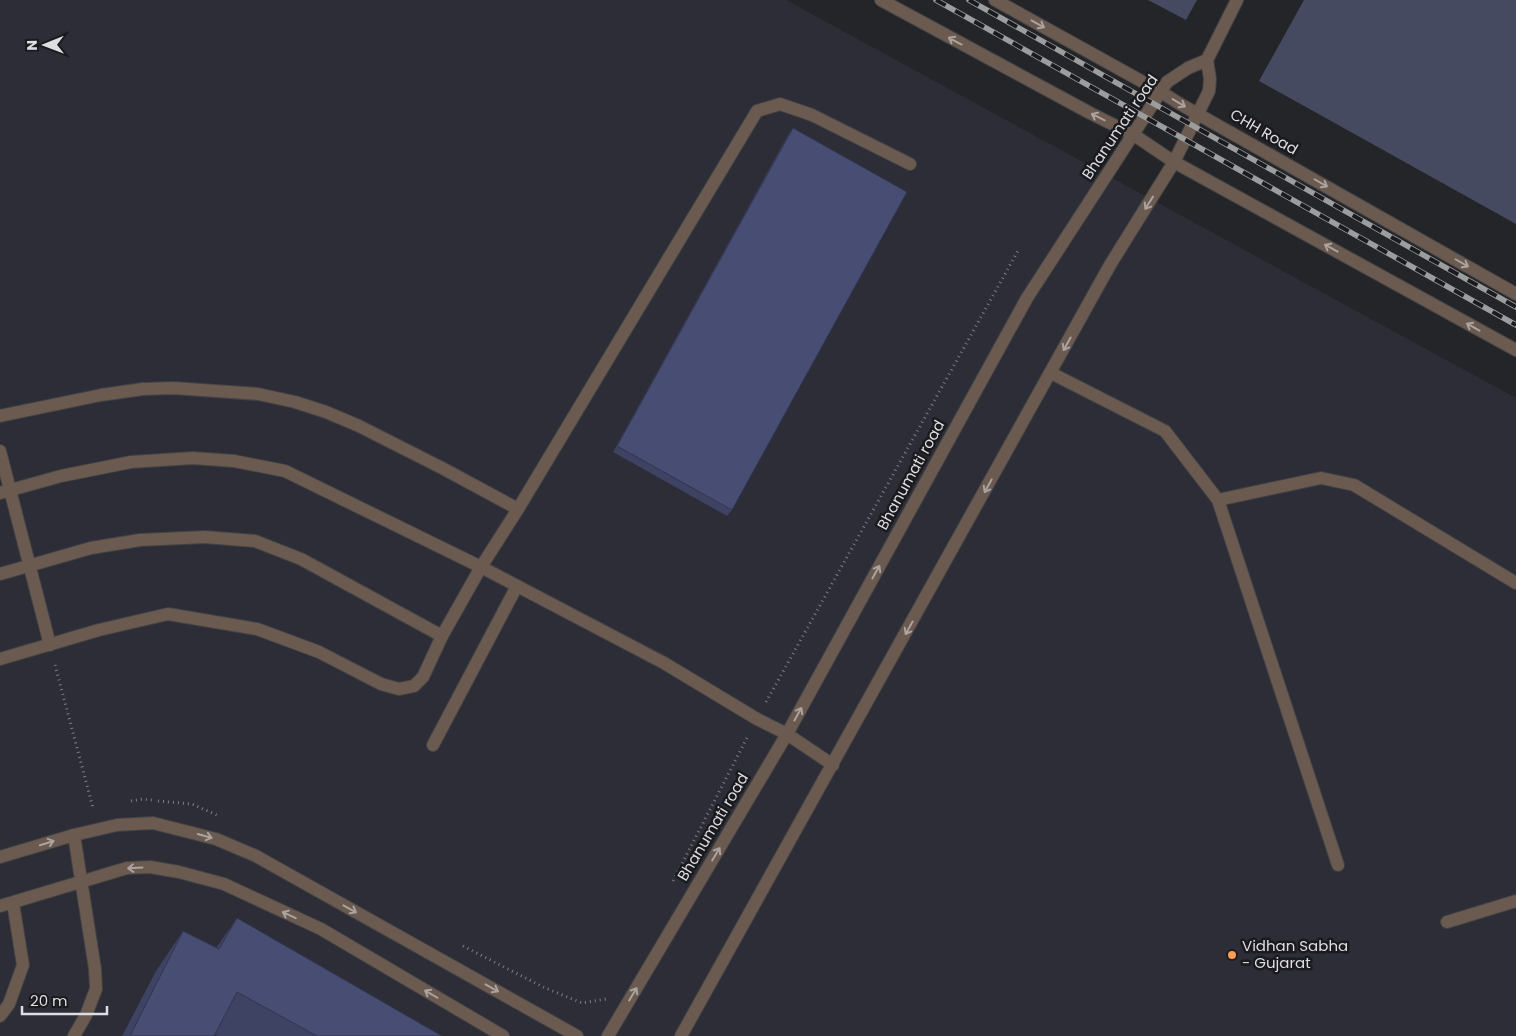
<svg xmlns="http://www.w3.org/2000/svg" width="1516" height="1036" viewBox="0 0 1516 1036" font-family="Poppins,sans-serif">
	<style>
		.built { fill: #2c2d37 }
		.green { fill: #464a60 }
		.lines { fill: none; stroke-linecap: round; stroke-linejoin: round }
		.minor-casing { stroke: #424345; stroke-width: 14 }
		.path { stroke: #7d7e80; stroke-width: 3; stroke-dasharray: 1 4; stroke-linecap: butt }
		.minor { stroke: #6b5a4f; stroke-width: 12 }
		.rail-casing { stroke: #9c9d9f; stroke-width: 5.5 }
		.rail { stroke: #1b1b1f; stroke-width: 4; stroke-dasharray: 11; stroke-linecap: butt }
		.wall { fill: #3e4263 }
		.building { fill: #484d73; stroke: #323650 }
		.oneway { stroke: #aaa39f }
		.poi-dot { fill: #fd9c56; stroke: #1b1b1f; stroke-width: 2 }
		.labels { text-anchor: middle; stroke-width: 5; stroke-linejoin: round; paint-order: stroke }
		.street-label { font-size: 15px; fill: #dddee0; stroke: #1b1b1f }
		.poi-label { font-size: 15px; fill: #dddee0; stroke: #1b1b1f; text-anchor: start }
	</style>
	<rect width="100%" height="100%" fill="#242528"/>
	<path class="built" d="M 0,0 L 786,0 L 1516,398 L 1516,1036 L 0,1036 Z"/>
	<g class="green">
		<path d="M 1148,0 L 1197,0 L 1186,20 Z"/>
		<path d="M 1304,0 L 1516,0 L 1516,224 L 1259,81 Z"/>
	</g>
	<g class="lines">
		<g class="minor-casing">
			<g id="minor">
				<path d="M 881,0 L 1090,113 L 1134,135 L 1174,162 L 1516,350"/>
				<path d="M 995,0 L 1161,92 L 1180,104 L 1516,294"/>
				<path d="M 1207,60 L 1237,0"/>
				<path d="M 1051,373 L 1165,431 L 1218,500 L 1338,865"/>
				<path d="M 0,416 L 101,395 L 143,389 L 173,388 L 258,394 L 295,402 L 326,412 L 359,426 L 442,468 L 518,509"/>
				<path d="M 0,451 L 50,645"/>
				<path d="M 0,493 L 61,476 L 131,462 L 193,458 L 234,461 L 285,471 L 481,567 L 664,663 L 757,719 L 787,734 L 833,765"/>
				<path d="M 1218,500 L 1321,478 L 1354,485 L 1516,583"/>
				<path d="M 0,574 L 91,548 L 140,540 L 205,537 L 255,541 L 301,559 L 442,636"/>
				<path d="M 0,659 L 99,630 L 168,614 L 257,629 L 319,652 L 381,684 L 399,689 L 414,686 L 423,677 L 442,636 L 481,567 L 518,509 L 757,111 L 780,104 L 812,115 L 910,164"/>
				<path d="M 433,745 L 517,586"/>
				<path d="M 0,857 L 74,835 L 117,825 L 153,823 L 216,839 L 256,856 L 577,1036"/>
				<path d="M 0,906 L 127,868 L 150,867 L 179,872 L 224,884 L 321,929 L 503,1036"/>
				<path d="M 1447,922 L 1516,901"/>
				<path d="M 0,1016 L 9,1004 L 23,965 L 13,903"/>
				<path d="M 74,1036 L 86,1015 L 96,989 L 95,969 L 74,835"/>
				<path d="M 608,1036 L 787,734 L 1027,298 L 1167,82 L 1188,68 L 1207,60"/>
				<path d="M 681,1036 L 1110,265 L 1174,162 L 1209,91 L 1210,79 L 1207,60"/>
			</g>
		</g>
		<g class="path">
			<path d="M 55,665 L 93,808"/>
			<path d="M 766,702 L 1019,249"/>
			<path d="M 131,801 L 142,799 L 152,800"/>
			<path d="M 158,801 L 192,804 L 219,816"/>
			<path d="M 673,881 L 748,736"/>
			<path d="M 463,946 L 543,987 L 582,1003 L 606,999"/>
		</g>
		<use href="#minor" class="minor"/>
		<g class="rail-casing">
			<g id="rail">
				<path d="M 936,0 L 1516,325"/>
				<path d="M 969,0 L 1516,307"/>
			</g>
		</g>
		<use href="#rail" class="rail"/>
	</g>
	<g class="wall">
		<path d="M 793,128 L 732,510 L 727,516 L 613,452 L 788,135 Z"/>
		<path d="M 237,918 L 442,1036 L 218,1036 L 215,1035 L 214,1036 L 122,1036 L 156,971 L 183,931 L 216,948 Z"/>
	</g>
	<g class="building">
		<path d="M 793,128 L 907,192 L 732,510 L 617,446 Z"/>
		<path d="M 237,918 L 442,1036 L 317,1036 L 237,992 L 214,1036 L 130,1036 L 183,931 L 219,949 Z"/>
	</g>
	<defs><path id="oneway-shaft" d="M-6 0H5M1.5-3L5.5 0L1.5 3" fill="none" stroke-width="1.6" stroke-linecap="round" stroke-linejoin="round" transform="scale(1.25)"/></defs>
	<g class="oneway">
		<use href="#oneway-shaft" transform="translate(1038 24) rotate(29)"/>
		<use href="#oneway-shaft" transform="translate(955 41) rotate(-152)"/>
		<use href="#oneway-shaft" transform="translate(1179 103) rotate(31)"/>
		<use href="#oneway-shaft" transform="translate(1098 117) rotate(-153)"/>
		<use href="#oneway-shaft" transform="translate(1321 183) rotate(30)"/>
		<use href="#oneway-shaft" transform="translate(1149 203) rotate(122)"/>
		<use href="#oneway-shaft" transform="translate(1331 248) rotate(-151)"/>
		<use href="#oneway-shaft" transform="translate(1462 263) rotate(30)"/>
		<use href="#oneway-shaft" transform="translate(1473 327) rotate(-151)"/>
		<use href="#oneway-shaft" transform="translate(1067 344) rotate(119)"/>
		<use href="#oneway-shaft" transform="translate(988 486) rotate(119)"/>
		<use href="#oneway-shaft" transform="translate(876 572) rotate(-61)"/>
		<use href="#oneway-shaft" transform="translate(909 628) rotate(119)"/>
		<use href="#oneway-shaft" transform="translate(798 714) rotate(-61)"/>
		<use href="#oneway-shaft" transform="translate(205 836) rotate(16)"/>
		<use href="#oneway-shaft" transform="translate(47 843) rotate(-17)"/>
		<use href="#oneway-shaft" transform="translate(716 854) rotate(-59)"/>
		<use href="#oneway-shaft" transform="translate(135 868) rotate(177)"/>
		<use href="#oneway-shaft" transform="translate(350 909) rotate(29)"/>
		<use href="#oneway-shaft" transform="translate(289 915) rotate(-155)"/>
		<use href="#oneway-shaft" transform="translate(492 988) rotate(29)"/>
		<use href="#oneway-shaft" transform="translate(431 994) rotate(-150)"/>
		<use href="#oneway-shaft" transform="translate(633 994) rotate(-59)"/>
	</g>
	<circle class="poi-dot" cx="1232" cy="955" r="5"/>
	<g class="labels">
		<g class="street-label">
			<text transform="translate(1120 127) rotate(-56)" y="5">Bhanumati road</text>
			<text transform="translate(1264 132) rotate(30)" y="5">CHH Road</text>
			<text transform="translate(911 475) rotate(-61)" y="5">Bhanumati road</text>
			<text transform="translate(713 827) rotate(-59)" y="5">Bhanumati road</text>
		</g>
		<g class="poi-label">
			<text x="1242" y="951">Vidhan Sabha<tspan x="1242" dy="17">- Gujarat</tspan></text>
		</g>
	</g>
	<g transform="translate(45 45) rotate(269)" stroke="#1b1b1f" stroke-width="4" paint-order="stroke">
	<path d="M0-4L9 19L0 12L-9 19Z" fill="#dddee0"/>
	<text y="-8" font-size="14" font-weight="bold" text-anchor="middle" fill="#dddee0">N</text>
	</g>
	<path d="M22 1006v8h85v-8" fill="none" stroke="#dddee0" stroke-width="2.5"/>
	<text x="30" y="1006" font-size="15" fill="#dddee0" stroke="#1b1b1f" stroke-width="4" paint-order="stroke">20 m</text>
</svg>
